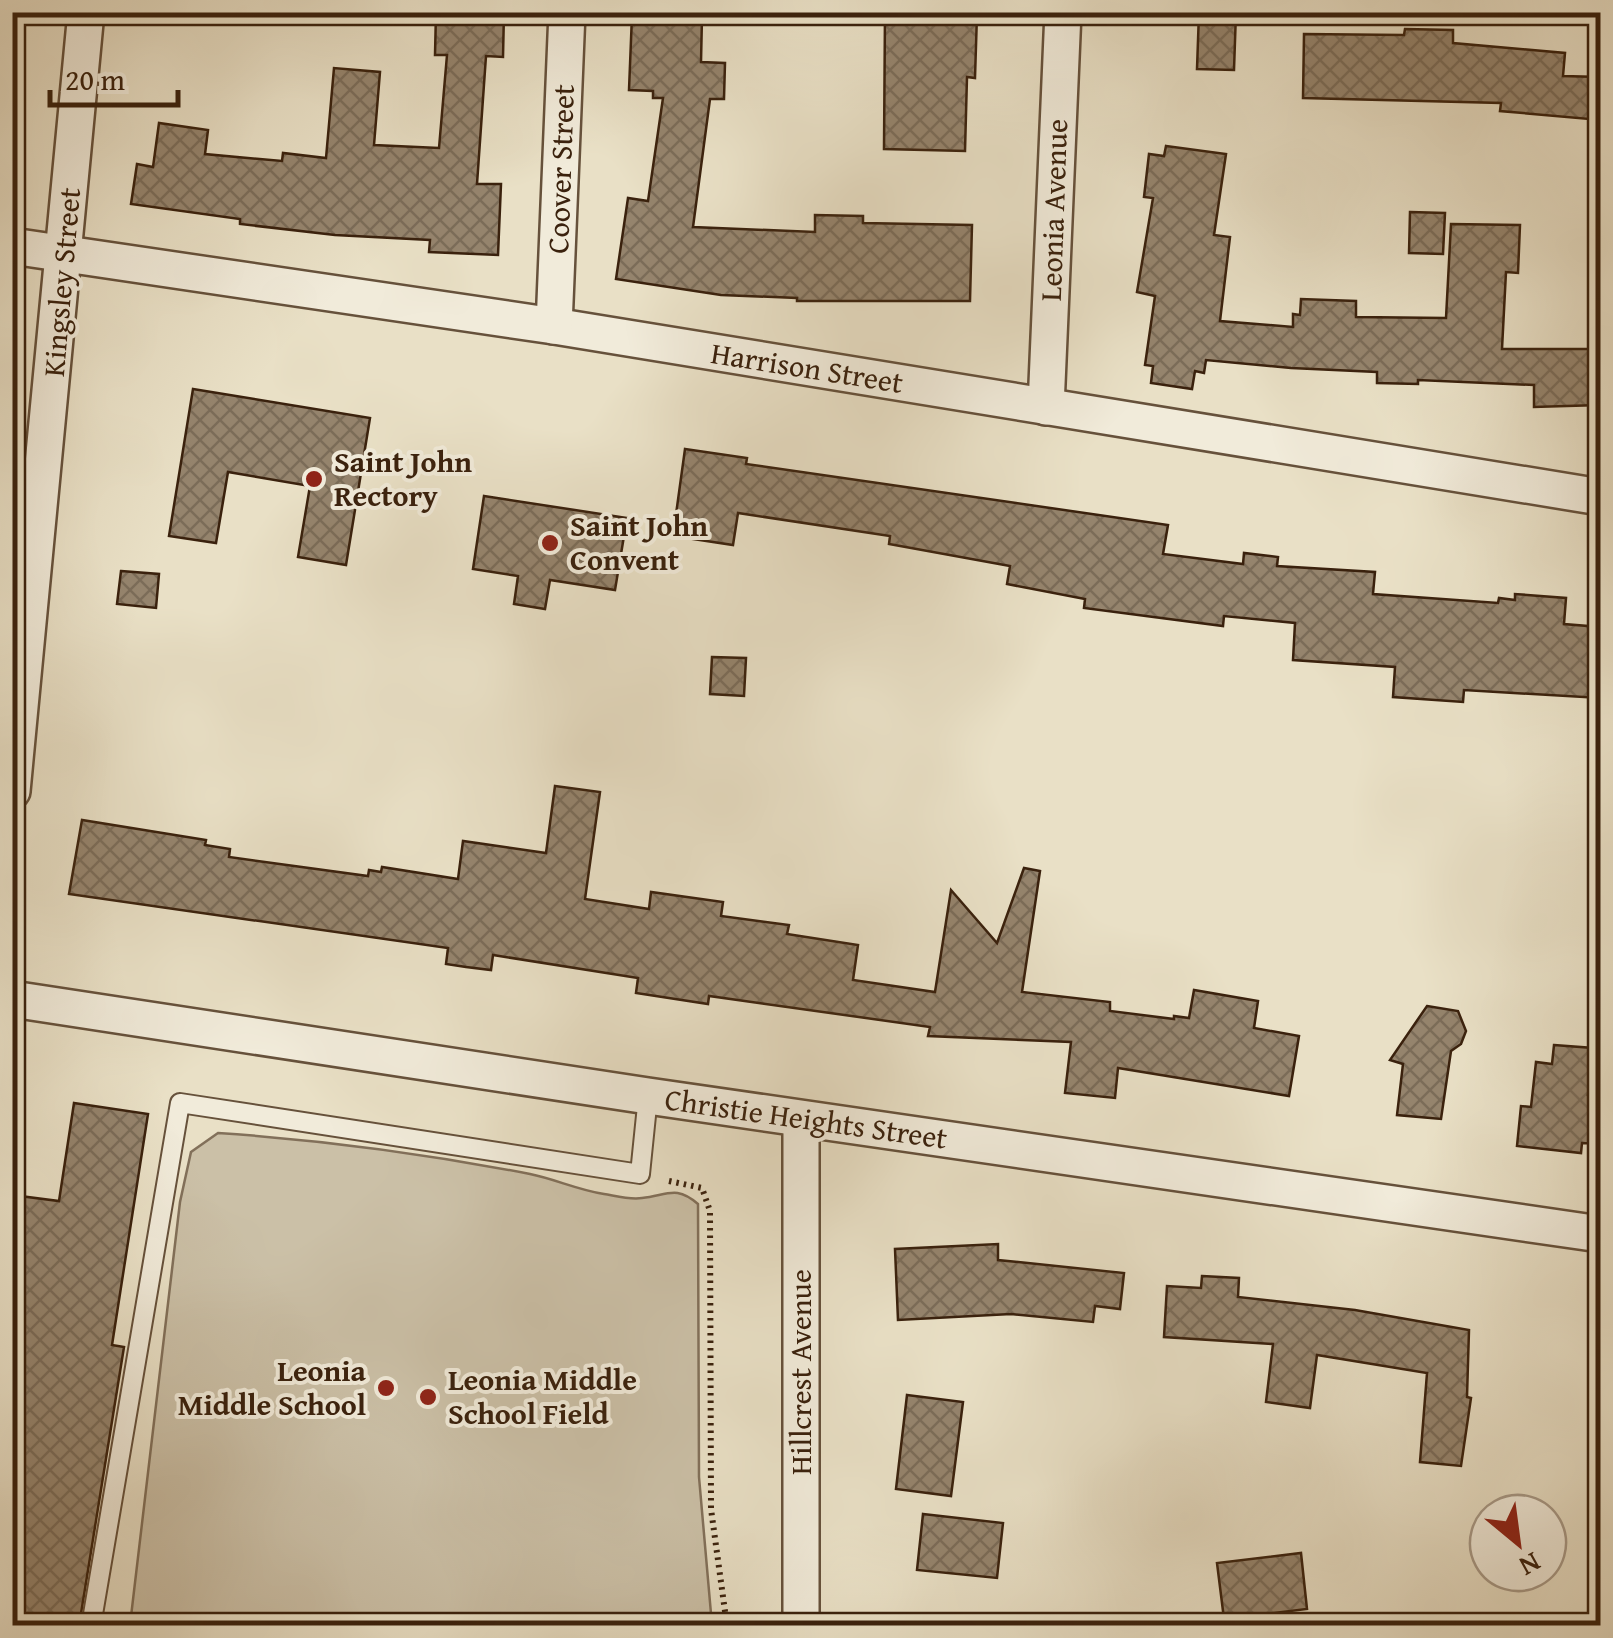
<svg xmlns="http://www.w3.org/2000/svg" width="1613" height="1638" viewBox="0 0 1613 1638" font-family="'Gentium Book Plus',serif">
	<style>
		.garden { fill: #cbc0a7; stroke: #82705a; stroke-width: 2.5 }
		.building { fill: url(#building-cross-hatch); stroke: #3a210d; stroke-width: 2.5 }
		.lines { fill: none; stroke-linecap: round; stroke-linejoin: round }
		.lane-casing { stroke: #66513b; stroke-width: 22 }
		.street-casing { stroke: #66513b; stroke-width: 40 }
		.path { stroke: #3a210d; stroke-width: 6; stroke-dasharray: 2.5 5; stroke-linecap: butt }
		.lane { stroke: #f1ebda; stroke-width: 18 }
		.street { stroke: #f1ebda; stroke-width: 35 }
		.poi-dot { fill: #8f2418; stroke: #f1ebda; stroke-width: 4 }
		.labels { text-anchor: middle; stroke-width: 8; stroke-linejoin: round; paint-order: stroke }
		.street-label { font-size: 30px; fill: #3a210d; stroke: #f1ebda }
		.poi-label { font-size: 30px; font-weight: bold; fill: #3a210d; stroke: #f1ebda; text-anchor: start }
	</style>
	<defs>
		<pattern id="building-cross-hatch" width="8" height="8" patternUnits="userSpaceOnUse" patternTransform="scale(2.5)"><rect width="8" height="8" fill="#95846d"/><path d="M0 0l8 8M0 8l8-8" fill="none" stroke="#7b6c58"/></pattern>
	</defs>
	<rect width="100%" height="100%" fill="#e9e0c6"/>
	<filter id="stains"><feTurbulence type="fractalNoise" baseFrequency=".002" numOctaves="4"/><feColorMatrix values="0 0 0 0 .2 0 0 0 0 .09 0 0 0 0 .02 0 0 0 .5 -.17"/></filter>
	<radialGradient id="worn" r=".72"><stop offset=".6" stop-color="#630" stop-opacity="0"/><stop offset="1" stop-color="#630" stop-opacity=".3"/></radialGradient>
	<path class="garden" d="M 218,1133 C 322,1140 427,1154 530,1174 C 555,1179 578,1190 604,1194 C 616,1196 630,1200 642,1198 C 668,1195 676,1185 698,1204 L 699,1477 L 712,1625 L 130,1625 L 180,1202 L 191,1152 Z"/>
	<g class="building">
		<path d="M 436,12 L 504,12 L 503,57 L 486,56 L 477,184 L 501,184 L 498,255 L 429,252 L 430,240 L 335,235 L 240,224 L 240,219 L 131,204 L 137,164 L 153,167 L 159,123 L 208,130 L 205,154 L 282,161 L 283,153 L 326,158 L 334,68 L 380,72 L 374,145 L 439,148 L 447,55 L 435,55 Z"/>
		<path d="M 885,12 L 977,14 L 975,78 L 967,77 L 965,151 L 884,149 Z"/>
		<path d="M 1199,12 L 1236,12 L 1234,70 L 1197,69 Z"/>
		<path d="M 632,15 L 702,17 L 701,62 L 725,63 L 724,99 L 710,99 L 693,227 L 815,232 L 815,215 L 863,216 L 863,223 L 972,225 L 970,301 L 797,301 L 797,298 L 721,295 L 616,279 L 628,198 L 648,201 L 663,98 L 653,98 L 653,91 L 629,90 Z"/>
		<path d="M 1405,29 L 1453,30 L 1453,43 L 1565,53 L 1563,76 L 1600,77 L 1600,120 L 1500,111 L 1501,103 L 1303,98 L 1304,34 L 1404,35 Z"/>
		<path d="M 1166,146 L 1226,154 L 1214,235 L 1230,237 L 1220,321 L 1293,327 L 1293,314 L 1300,315 L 1301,299 L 1356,301 L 1356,317 L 1446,318 L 1451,224 L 1520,225 L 1518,273 L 1506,272 L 1502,349 L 1600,349 L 1600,405 L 1534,407 L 1534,385 L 1418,380 L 1418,384 L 1377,383 L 1377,372 L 1291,368 L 1206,360 L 1204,373 L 1195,371 L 1192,389 L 1151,383 L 1153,366 L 1145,365 L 1155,296 L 1137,292 L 1153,198 L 1144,197 L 1149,154 L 1164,156 Z"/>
		<path d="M 1410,212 L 1445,213 L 1443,254 L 1409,253 Z"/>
		<path d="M 193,389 L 370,418 L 346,565 L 298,557 L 310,486 L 228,472 L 216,543 L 169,536 Z"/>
		<path d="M 685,449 L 747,458 L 746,464 L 1168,525 L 1163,554 L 1243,564 L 1244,553 L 1278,557 L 1277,566 L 1375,572 L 1373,594 L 1498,603 L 1499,598 L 1515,600 L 1515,594 L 1566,598 L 1564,624 L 1600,627 L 1600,698 L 1464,690 L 1463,702 L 1393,697 L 1395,667 L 1293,660 L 1295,623 L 1224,616 L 1223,626 L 1084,608 L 1085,599 L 1007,584 L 1010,566 L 889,544 L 890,536 L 738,513 L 733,545 L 673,536 Z"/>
		<path d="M 484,496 L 627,518 L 615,590 L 550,580 L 545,609 L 514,604 L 518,576 L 473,569 Z"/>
		<path d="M 121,571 L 159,574 L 156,608 L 117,604 Z"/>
		<path d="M 712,657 L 746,658 L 744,696 L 710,694 Z"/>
		<path d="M 555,786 L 600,792 L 585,899 L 649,909 L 651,892 L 723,902 L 721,916 L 789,925 L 787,934 L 858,945 L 853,980 L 935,992 L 951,890 L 997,943 L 1024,868 L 1040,871 L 1022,992 L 1110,1002 L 1110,1011 L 1174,1019 L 1174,1016 L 1189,1018 L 1194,990 L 1258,1001 L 1254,1028 L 1299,1036 L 1289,1096 L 1118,1068 L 1115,1098 L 1065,1093 L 1071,1042 L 928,1036 L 930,1027 L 709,996 L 708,1004 L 636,993 L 638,978 L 493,955 L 491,970 L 466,967 L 446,964 L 448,948 L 69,894 L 82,820 L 206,840 L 205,845 L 230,849 L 229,857 L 368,876 L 369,870 L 381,872 L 382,867 L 458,879 L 463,841 L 546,853 Z"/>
		<path d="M 1427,1006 L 1458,1011 L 1466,1031 L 1461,1044 L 1451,1051 L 1441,1119 L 1397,1115 L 1403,1064 L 1390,1060 Z"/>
		<path d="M 1554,1045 L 1593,1048 L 1588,1095 L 1600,1097 L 1600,1144 L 1582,1143 L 1581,1153 L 1517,1146 L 1521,1106 L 1531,1107 L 1536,1062 L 1552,1064 Z"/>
		<path d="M 74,1103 L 148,1114 L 112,1345 L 124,1347 L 79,1626 L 12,1626 L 12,1195 L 59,1201 Z"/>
		<path d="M 998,1244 L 998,1260 L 1124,1273 L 1120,1309 L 1095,1306 L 1093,1322 L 1011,1314 L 898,1320 L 895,1249 Z"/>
		<path d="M 1202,1276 L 1239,1278 L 1238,1297 L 1355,1310 L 1469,1330 L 1467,1397 L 1471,1398 L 1461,1466 L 1420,1462 L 1427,1373 L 1317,1355 L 1310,1408 L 1266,1402 L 1273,1344 L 1164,1337 L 1167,1286 L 1201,1288 Z"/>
		<path d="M 907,1395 L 963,1402 L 951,1496 L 896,1489 Z"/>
		<path d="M 923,1514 L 1003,1523 L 997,1578 L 917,1570 Z"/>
		<path d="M 1301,1553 L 1307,1609 L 1224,1619 L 1217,1563 Z"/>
	</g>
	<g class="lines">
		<g class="lane-casing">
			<path id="lane" d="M 91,1626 L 180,1103 L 640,1174 L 648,1096"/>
		</g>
		<g class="street-casing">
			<g id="street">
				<path d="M 12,246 L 554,326 L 1600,497"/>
				<path d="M 554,326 L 567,12"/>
				<path d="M 1046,407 L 1063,12"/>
				<path d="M 12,791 L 86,12"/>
				<path d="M 12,999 L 648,1096 L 1600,1234"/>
				<path d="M 801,1119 L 801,1626"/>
			</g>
		</g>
		<path class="path" d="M 669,1181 L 702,1188 L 710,1211 L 711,1509 L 727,1626"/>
		<use href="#lane" class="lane"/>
		<use href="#street" class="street"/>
	</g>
	<g class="poi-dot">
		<circle cx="314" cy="479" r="10"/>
		<circle cx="550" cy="543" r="10"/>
		<circle cx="386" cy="1388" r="10"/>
		<circle cx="428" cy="1397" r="10"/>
	</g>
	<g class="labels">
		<g class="street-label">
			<text transform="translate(561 169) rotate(-88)" y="10">Coover Street</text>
			<text transform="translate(1054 210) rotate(-88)" y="10">Leonia Avenue</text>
			<text transform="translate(62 282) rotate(-85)" y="10">Kingsley Street</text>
			<text transform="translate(807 368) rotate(9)" y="10">Harrison Street</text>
			<text transform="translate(806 1119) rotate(8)" y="10">Christie Heights Street</text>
			<text transform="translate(801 1372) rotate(-90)" y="10">Hillcrest Avenue</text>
		</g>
		<g class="poi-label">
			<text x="334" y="472">Saint John<tspan x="334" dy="34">Rectory</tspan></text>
			<text x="570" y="536">Saint John<tspan x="570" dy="34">Convent</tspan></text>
			<text x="366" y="1381" text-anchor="end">Leonia<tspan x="366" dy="34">Middle School</tspan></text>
			<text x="448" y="1390">Leonia Middle<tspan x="448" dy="34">School Field</tspan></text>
		</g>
	</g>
	<rect width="1613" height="1638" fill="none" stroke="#e9e0c6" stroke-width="50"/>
	<rect x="15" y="15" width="1583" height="1608" fill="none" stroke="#3a210d" stroke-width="5"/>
	<rect x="25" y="25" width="1563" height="1588" fill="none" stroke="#3a210d" stroke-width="2.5"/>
	<g transform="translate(1518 1543) rotate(151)"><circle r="48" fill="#f1ebda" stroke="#a89a88" stroke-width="2.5"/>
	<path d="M0-8L18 38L0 25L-18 38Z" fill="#8f2418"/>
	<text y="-15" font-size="28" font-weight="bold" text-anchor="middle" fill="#3a210d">N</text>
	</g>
	<path d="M50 90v15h128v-15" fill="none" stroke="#3a210d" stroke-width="5"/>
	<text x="65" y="90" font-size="30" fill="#3a210d" stroke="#f1ebda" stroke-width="8" paint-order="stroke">20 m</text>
	<rect width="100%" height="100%" filter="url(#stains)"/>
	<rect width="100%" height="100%" fill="url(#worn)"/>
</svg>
